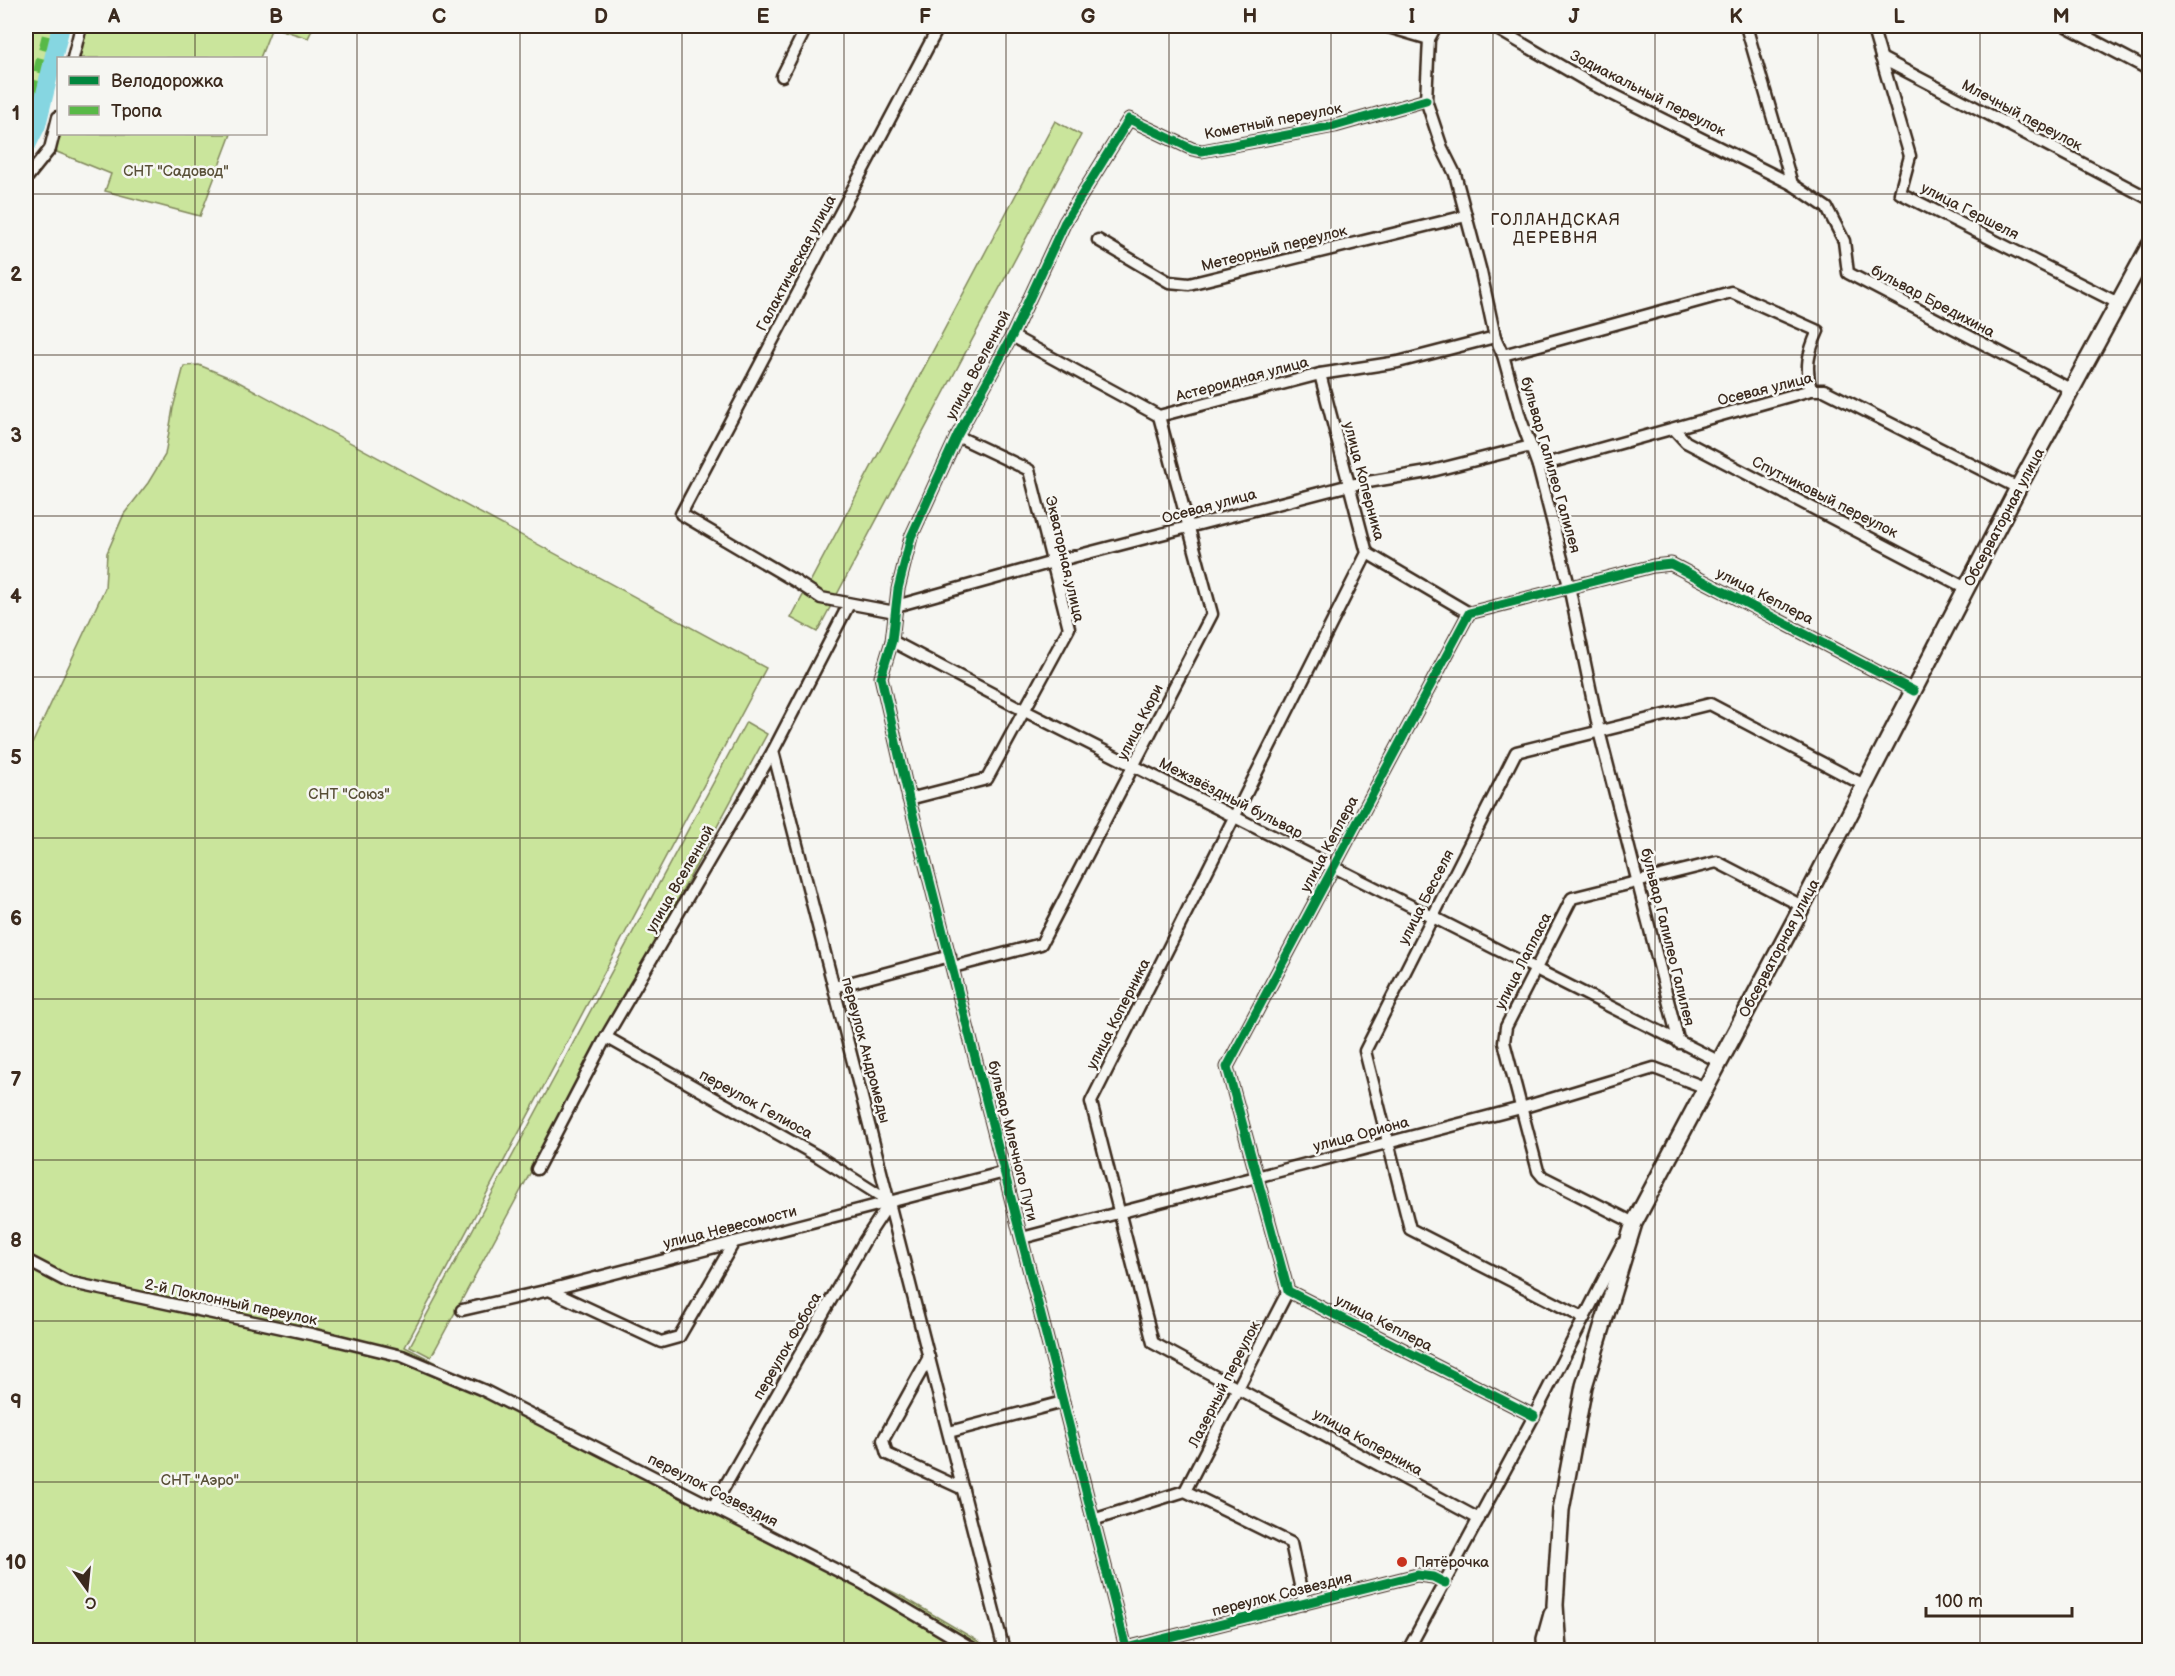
<svg xmlns="http://www.w3.org/2000/svg" width="2175" height="1676" viewBox="0 0 2175 1676" font-family="'Balsamiq Sans',sans-serif">
	<style>
		.green { fill: #cae59c; stroke: #82885d; stroke-width: 1.5 }
		.lines { fill: none; stroke-linecap: round; stroke-linejoin: round }
		.river { stroke: #86d6e1; stroke-width: 18 }
		.minor-casing { stroke: #3b2a1e; stroke-width: 15 }
		.secondary-casing { stroke: #3b2a1e; stroke-width: 20 }
		.minor { stroke: #f6f6f2; stroke-width: 10 }
		.secondary { stroke: #f6f6f2; stroke-width: 15 }
		.quiet { stroke: #58b947; stroke-width: 8; stroke-dasharray: 15 8; stroke-linecap: butt }
		.cycleway-casing { stroke: #f6f6f2; stroke-width: 13 }
		.cycleway { stroke: #00873e; stroke-width: 9 }
		.grid { fill: none; stroke: #3b2a1e; stroke-width: 1.5; stroke-opacity: 0.55 }
		.poi-dot { fill: #c8321e; stroke: #f6f6f2; stroke-width: 2 }
		.labels { text-anchor: middle; stroke-width: 5; stroke-linejoin: round; paint-order: stroke }
		.street-label { font-size: 15px; fill: #3b2a1e; stroke: #f6f6f2 }
		.park-label { font-size: 15px; fill: #584f37; stroke: #f6f6f2 }
		.poi-label { font-size: 15px; fill: #3b2a1e; stroke: #f6f6f2; text-anchor: start }
		.neighbourhood-label { font-size: 16px; letter-spacing: 1.5px; fill: #3b2a1e; stroke: #f6f6f2 }
		.neatline { fill: none; stroke: #3b2a1e; stroke-width: 2 }
		.grid-label { font-size: 20px; text-anchor: middle; font-weight: bold; fill: #3b2a1e }
	</style>
	<rect width="100%" height="100%" fill="#f6f6f2"/>
	<filter id="ink" filterUnits="userSpaceOnUse"><feTurbulence type="fractalNoise" baseFrequency=".0167" numOctaves="2"/><feDisplacementMap in="SourceGraphic" scale="12" xChannelSelector="R" yChannelSelector="G"/><feConvolveMatrix kernelMatrix="1 2 1 2 8 2 1 2 1" color-interpolation-filters="sRGB"/></filter>
	<g filter="url(#ink)">
		<g class="green">
			<path d="M 26,26 L 58,26 L 31,122 L 26,135 Z"/>
			<path d="M 86,26 L 314,26 L 308,38 L 272,27 L 260,58 L 78,58 Z"/>
			<path d="M 1055,121 L 1081,135 L 817,632 L 791,618 Z"/>
			<path d="M 59,134 L 231,134 L 200,216 L 105,191 L 111,174 L 52,150 Z"/>
			<path d="M 199,365 L 235,380 L 766,668 L 405,1347 L 905,1598 L 993,1650 L 26,1650 L 26,757 L 105,588 L 107,553 L 124,514 L 148,483 L 165,455 L 173,408 L 184,366 Z"/>
			<path d="M 746,722 L 767,734 L 431,1357 L 410,1346 Z"/>
		</g>
		<g class="lines">
			<path class="river" d="M 26,147 L 37,125 L 61,26"/>
			<g class="minor-casing">
				<g id="minor">
					<path d="M 1385,26 L 1429,39"/>
					<path d="M 1436,26 L 1429,39 L 1426,100 L 1442,148 L 1455,174 L 1481,272 L 1495,337 L 1503,355 L 1520,417 L 1538,466 L 1569,586 L 1599,731 L 1679,1043"/>
					<path d="M 1492,26 L 1590,83 L 1792,184 L 1827,208 L 1844,241 L 1848,273 L 2072,390"/>
					<path d="M 1746,26 L 1792,184"/>
					<path d="M 1872,26 L 1910,156 L 1900,193 L 2118,303"/>
					<path d="M 2066,26 L 2150,70"/>
					<path d="M 73,58 L 81,26"/>
					<path d="M 1881,58 L 2150,199"/>
					<path d="M 782,76 L 807,26"/>
					<path d="M 1426,100 L 1335,126 L 1202,151 L 1192,149 L 1129,119 L 1065,222 L 1012,336 L 957,436 L 911,537 L 898,589 L 892,641 L 881,677 L 909,799 L 1126,1648 L 1417,1575 L 1433,1577 L 1445,1583"/>
					<path d="M 26,179 L 50,149 L 58,117"/>
					<path d="M 1098,240 L 1169,282 L 1189,284 L 1466,216"/>
					<path d="M 1012,336 L 1159,416 L 1320,374 L 1398,362 L 1495,337"/>
					<path d="M 1503,355 L 1731,292 L 1818,331 C 1808,353 1805,367 1811,390"/>
					<path d="M 1320,374 L 1367,553 L 1091,1102 L 1153,1343 L 1479,1519"/>
					<path d="M 1674,429 L 1686,442 L 1966,588"/>
					<path d="M 1538,466 L 1811,390 L 1824,390 L 2018,488"/>
					<path d="M 1367,553 L 1469,613"/>
					<path d="M 896,606 L 1053,562 L 1350,485 L 1428,472 L 1531,446"/>
					<path d="M 895,612 L 821,598 L 795,581 L 681,514 L 939,26"/>
					<path d="M 892,641 L 1025,711 L 1718,1061"/>
					<path d="M 773,751 L 1004,1650"/>
					<path d="M 909,799 L 987,779 L 1069,628 L 1029,470 L 957,436"/>
					<path d="M 953,967 L 1041,944 L 1212,614 L 1159,416"/>
					<path d="M 834,987 L 950,956"/>
					<path d="M 606,1037 L 819,1157 L 890,1202 L 865,1240 L 713,1507"/>
					<path d="M 537,1169 L 606,1037 L 773,751 L 849,604"/>
					<path d="M 1631,1228 L 1634,1223 L 1543,1177 L 1538,1171 L 1504,1042 L 1506,1027 L 1572,898 L 1717,862 L 1802,906"/>
					<path d="M 1022,1238 L 1521,1108 L 1654,1068 L 1704,1087"/>
					<path d="M 26,1260 L 68,1282 L 315,1335 L 402,1356 L 483,1390 L 862,1583 L 975,1650"/>
					<path d="M 549,1290 L 661,1342 L 679,1337 L 734,1242"/>
					<path d="M 462,1310 L 549,1290 L 1005,1172"/>
					<path d="M 1584,1318 L 1410,1229 L 1365,1051 L 1516,752 L 1710,704 L 1864,785"/>
					<path d="M 929,1357 L 883,1440 L 887,1454 L 963,1489"/>
					<path d="M 1534,1416 L 1288,1291 L 1227,1067 L 1469,613 L 1653,566 L 1671,564 L 1914,691"/>
					<path d="M 949,1432 L 1063,1402"/>
					<path d="M 1185,1491 L 1288,1291"/>
					<path d="M 1093,1520 L 1185,1491 L 1291,1543 L 1304,1604"/>
					<path d="M 1408,1650 L 1534,1416 L 1622,1244"/>
				</g>
			</g>
			<g class="secondary-casing">
				<g id="secondary">
					<path d="M 1546,1650 L 1545,1639 L 1552,1614"/>
					<path d="M 1558,1650 L 1555,1605 L 1561,1510 L 1584,1386 L 1634,1223 L 1795,920 L 2018,488 L 2150,245"/>
				</g>
			</g>
			<use href="#minor" class="minor"/>
			<use href="#secondary" class="secondary"/>
			<path class="quiet" d="M 26,117 L 48,26"/>
			<g class="cycleway-casing">
				<g id="cycleway">
					<path d="M 1426,100 L 1335,126 L 1202,151 L 1192,149 L 1129,119 L 1065,222 L 1012,336 L 957,436 L 911,537 L 898,589 L 892,641 L 881,677 L 909,799 L 1126,1648 L 1417,1575 L 1433,1577 L 1445,1583"/>
					<path d="M 1534,1416 L 1288,1291 L 1227,1067 L 1469,613 L 1653,566 L 1671,564 L 1914,691"/>
				</g>
			</g>
			<use href="#cycleway" class="cycleway"/>
		</g>
	</g>
	<path class="grid" d="M 195,26 L 195,58M 357,26 L 357,1650M 520,26 L 520,1650M 682,26 L 682,1650M 844,26 L 844,1650M 1006,26 L 1006,1650M 1169,26 L 1169,1650M 1331,26 L 1331,1650M 1493,26 L 1493,1650M 1655,26 L 1655,1650M 1818,26 L 1818,1650M 1980,26 L 1980,1650M 195,134 L 195,1650M 26,194 L 2150,194M 26,355 L 2150,355M 26,516 L 2150,516M 26,677 L 2150,677M 26,838 L 2150,838M 26,999 L 2150,999M 26,1160 L 2150,1160M 26,1321 L 2150,1321M 26,1482 L 2150,1482"/>
	<circle class="poi-dot" cx="1402" cy="1562" r="6"/>
	<g class="labels">
		<g class="street-label">
			<text transform="translate(1648 93) rotate(27)" y="5">Зодиакальный переулок</text>
			<text transform="translate(2022 115) rotate(28)" y="5">Млечный переулок</text>
			<text transform="translate(1273 121) rotate(-11)" y="5">Кометный переулок</text>
			<text transform="translate(1970 211) rotate(27)" y="5">улица Гершеля</text>
			<text transform="translate(1274 248) rotate(-14)" y="5">Метеорный переулок</text>
			<text transform="translate(796 263) rotate(-62)" y="5">Галактическая улица</text>
			<text transform="translate(1933 301) rotate(28)" y="5">бульвар Бредихина</text>
			<text transform="translate(978 365) rotate(-62)" y="5">улица Вселенной</text>
			<text transform="translate(1242 379) rotate(-15)" y="5">Астероидная улица</text>
			<text transform="translate(1765 389) rotate(-14)" y="5">Осевая улица</text>
			<text transform="translate(1551 465) rotate(74)" y="5">бульвар Галилео Галилея</text>
			<text transform="translate(1364 481) rotate(75)" y="5">улица Коперника</text>
			<text transform="translate(1825 497) rotate(27)" y="5">Спутниковый переулок</text>
			<text transform="translate(1209 506) rotate(-15)" y="5">Осевая улица</text>
			<text transform="translate(2004 517) rotate(-62)" y="5">Обсерваторная улица</text>
			<text transform="translate(1065 559) rotate(77)" y="5">Экваторная улица</text>
			<text transform="translate(1765 596) rotate(27)" y="5">улица Кеплера</text>
			<text transform="translate(1140 722) rotate(-63)" y="5">улица Кюри</text>
			<text transform="translate(1231 798) rotate(27)" y="5">Межзвёздный бульвар</text>
			<text transform="translate(1329 844) rotate(-62)" y="5">улица Кеплера</text>
			<text transform="translate(680 879) rotate(-60)" y="5">улица Вселенной</text>
			<text transform="translate(1426 897) rotate(-63)" y="5">улица Бесселя</text>
			<text transform="translate(1668 937) rotate(76)" y="5">бульвар Галилео Галилея</text>
			<text transform="translate(1779 948) rotate(-62)" y="5">Обсерваторная улица</text>
			<text transform="translate(1523 961) rotate(-63)" y="5">улица Лапласа</text>
			<text transform="translate(1118 1014) rotate(-63)" y="5">улица Коперника</text>
			<text transform="translate(866 1050) rotate(75)" y="5">переулок Андромеды</text>
			<text transform="translate(756 1104) rotate(29)" y="5">переулок Гелиоса</text>
			<text transform="translate(1361 1134) rotate(-15)" y="5">улица Ориона</text>
			<text transform="translate(1013 1141) rotate(76)" y="5">бульвар Млечного Пути</text>
			<text transform="translate(730 1227) rotate(-14)" y="5">улица Невесомости</text>
			<text transform="translate(231 1302) rotate(12)" y="5">2-й Поклонный переулок</text>
			<text transform="translate(1384 1323) rotate(27)" y="5">улица Кеплера</text>
			<text transform="translate(787 1346) rotate(-60)" y="5">переулок Фобоса</text>
			<text transform="translate(1224 1384) rotate(-63)" y="5">Лазерный переулок</text>
			<text transform="translate(1368 1442) rotate(29)" y="5">улица Коперника</text>
			<text transform="translate(713 1490) rotate(27)" y="5">переулок Созвездия</text>
			<text transform="translate(1282 1594) rotate(-14)" y="5">переулок Созвездия</text>
		</g>
		<g class="park-label">
			<text x="176" y="176">СНТ "Садовод"</text>
			<text x="349" y="799">СНТ "Союз"</text>
			<text x="200" y="1485">СНТ "Аэро"</text>
		</g>
		<g class="poi-label">
			<text x="1414" y="1567">Пятёрочка</text>
		</g>
		<g class="neighbourhood-label">
			<text x="1556" y="225">ГОЛЛАНДСКАЯ<tspan x="1556" dy="18">ДЕРЕВНЯ</tspan></text>
		</g>
	</g>
	<rect width="2175" height="1676" fill="none" stroke="#f6f6f2" stroke-width="66"/>
	<rect x="57" y="57" width="210" height="78" fill="#f6f6f2" stroke="#aba49d" stroke-width="1.5"/>
	<rect x="69" y="76" width="30" height="9" fill="#00873e" stroke="#aba49d" stroke-width="1.5"/>
	<text x="111" y="87" font-size="18" fill="#3b2a1e">Велодорожка</text>
	<rect x="69" y="106" width="30" height="9" fill="#58b947" stroke="#aba49d" stroke-width="1.5"/>
	<text x="111" y="117" font-size="18" fill="#3b2a1e">Тропа</text>
	<g transform="translate(87 1589) rotate(165)" stroke="#f6f6f2" stroke-width="4.5" paint-order="stroke">
	<path d="M0-4.5L10 22L0 15L-10 22Z" fill="#3b2a1e"/>
	<text y="-9" font-size="16" font-weight="bold" text-anchor="middle" fill="#3b2a1e">С</text>
	</g>
	<path d="M1926 1607v9h146v-9" fill="none" stroke="#3b2a1e" stroke-width="3"/>
	<text x="1935" y="1607" font-size="18" fill="#3b2a1e" stroke="#f6f6f2" stroke-width="4.5" paint-order="stroke">100 m</text>
	<rect x="33" y="33" width="2109" height="1610" class="neatline"/>
	<g class="grid-label">
		<text x="114" y="23">A</text>
		<text x="276" y="23">B</text>
		<text x="439" y="23">C</text>
		<text x="601" y="23">D</text>
		<text x="763" y="23">E</text>
		<text x="925" y="23">F</text>
		<text x="1088" y="23">G</text>
		<text x="1250" y="23">H</text>
		<text x="1412" y="23">I</text>
		<text x="1574" y="23">J</text>
		<text x="1736" y="23">K</text>
		<text x="1899" y="23">L</text>
		<text x="2061" y="23">M</text>
		<text x="16" y="120">1</text>
		<text x="16" y="281">2</text>
		<text x="16" y="442">3</text>
		<text x="16" y="603">4</text>
		<text x="16" y="764">5</text>
		<text x="16" y="925">6</text>
		<text x="16" y="1086">7</text>
		<text x="16" y="1247">8</text>
		<text x="16" y="1408">9</text>
		<text x="16" y="1569">10</text>
	</g>
</svg>
